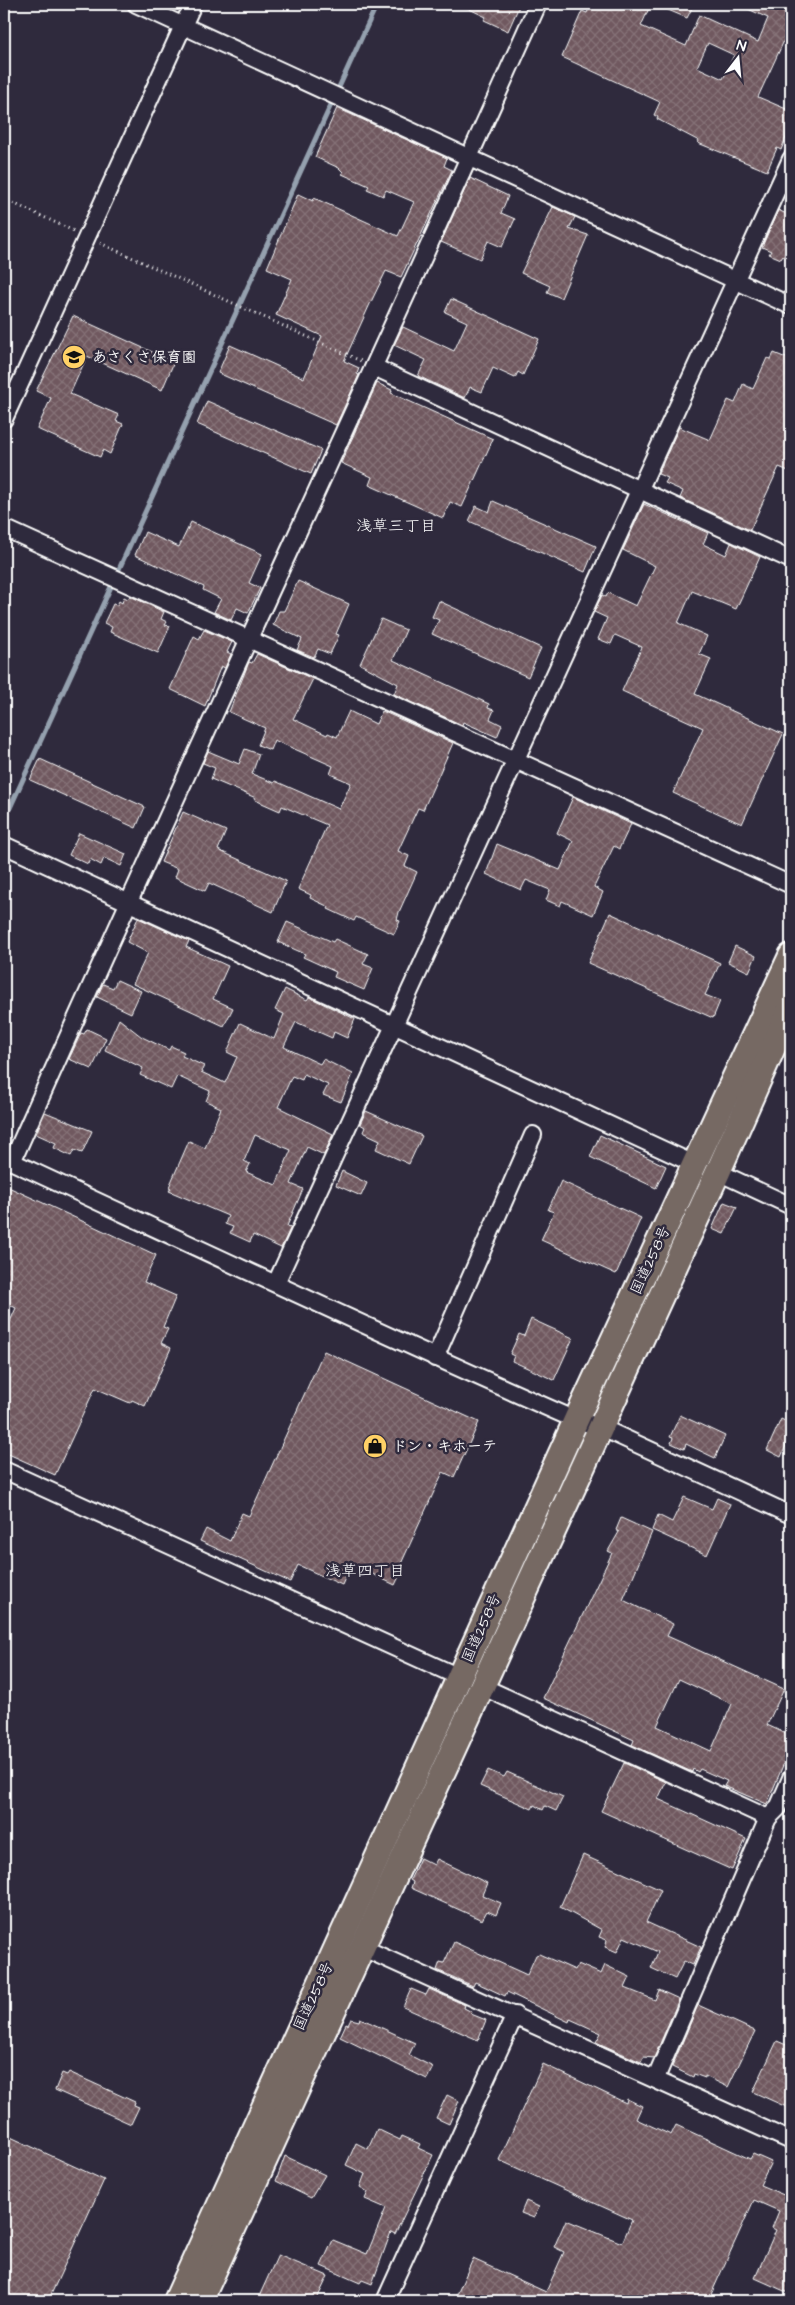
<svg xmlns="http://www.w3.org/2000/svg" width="795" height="2305" viewBox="0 0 795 2305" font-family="'Architects Daughter','Klee One',sans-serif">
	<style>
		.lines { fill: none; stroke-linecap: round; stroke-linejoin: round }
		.stream { stroke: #95a1af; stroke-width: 5 }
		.building { fill: url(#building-cross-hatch); stroke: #fff; fill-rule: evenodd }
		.minor-casing { stroke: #fff; stroke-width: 20 }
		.highway-casing { stroke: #fff; stroke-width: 28 }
		.path { stroke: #fff; stroke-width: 3; stroke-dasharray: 1 4; stroke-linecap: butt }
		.minor { stroke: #2f2a3d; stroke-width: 16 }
		.highway { stroke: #766964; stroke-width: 24 }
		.labels { text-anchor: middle; stroke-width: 5; stroke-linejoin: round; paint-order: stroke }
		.poi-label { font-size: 15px; font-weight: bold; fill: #fff; stroke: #2f2a3d; text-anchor: start }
		.street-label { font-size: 15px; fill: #fff; stroke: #2f2a3d }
		.neighbourhood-label { font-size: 16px; fill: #fff; stroke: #2f2a3d }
	</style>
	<defs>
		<pattern id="building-cross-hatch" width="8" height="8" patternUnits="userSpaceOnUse" patternTransform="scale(1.25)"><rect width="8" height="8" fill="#70595f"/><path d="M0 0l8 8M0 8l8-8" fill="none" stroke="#857277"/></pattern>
	</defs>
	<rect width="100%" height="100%" fill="#2f2a3d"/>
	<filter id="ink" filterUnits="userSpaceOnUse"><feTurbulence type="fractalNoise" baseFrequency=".02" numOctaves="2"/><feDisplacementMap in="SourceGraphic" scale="10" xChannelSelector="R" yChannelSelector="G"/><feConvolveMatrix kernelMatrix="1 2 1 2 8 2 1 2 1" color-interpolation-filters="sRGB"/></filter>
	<g filter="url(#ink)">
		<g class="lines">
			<path class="stream" d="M 4,821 L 377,4"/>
		</g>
		<g class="building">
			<path d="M 459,4 L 520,4 L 508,31 L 484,20 L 486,17 Z"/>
			<path d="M 591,4 L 651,4 L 641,26 L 686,46 L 699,15 L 758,42 L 768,18 L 737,4 L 787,4 L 784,12 L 791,15 L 791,33 L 788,32 L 758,97 L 791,111 L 791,125 L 781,150 L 777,148 L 767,171 L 698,143 L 699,141 L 657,119 L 658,117 L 654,115 L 660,102 L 562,57 L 582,11 L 587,13 ZM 708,43 L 734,55 L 723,79 L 697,67 Z"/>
			<path d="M 654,4 L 694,4 L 687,18 Z"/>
			<path d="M 337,108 L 447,158 L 444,166 L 452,170 L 401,277 L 386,271 L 370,304 L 344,361 L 359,368 L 357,374 L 359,375 L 336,425 L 218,373 L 230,345 L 304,378 L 322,336 L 276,315 L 292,279 L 267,268 L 298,194 L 313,201 L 314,198 L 398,236 L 414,202 L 386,190 L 383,196 L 367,189 L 369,186 L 342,174 L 343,172 L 339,168 L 315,157 Z"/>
			<path d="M 470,178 L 508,196 L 501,213 L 515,219 L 502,247 L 488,241 L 480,259 L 441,242 Z"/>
			<path d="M 553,207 L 575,217 L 569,229 L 588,235 L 561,298 L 547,292 L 550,286 L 521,273 Z"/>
			<path d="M 778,210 L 791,216 L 791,260 L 783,256 L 781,259 L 769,254 L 771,251 L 762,247 Z"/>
			<path d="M 451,299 L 539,339 L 523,375 L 518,372 L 515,378 L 493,368 L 482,392 L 470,387 L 465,398 L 418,376 L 426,360 L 394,345 L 403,327 L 454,351 L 467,322 L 445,312 Z"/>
			<path d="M 73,316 L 174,362 L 162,390 L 87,356 L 70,394 L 119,415 L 116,421 L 123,424 L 110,454 L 103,450 L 100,457 L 37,429 L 51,398 L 36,391 Z"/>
			<path d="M 774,353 L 791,360 L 791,472 L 779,467 L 750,530 L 680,498 L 683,491 L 665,483 L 668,478 L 658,474 L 679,427 L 710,440 L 728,400 L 735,403 L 743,384 L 753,389 L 767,358 L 771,359 Z"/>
			<path d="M 377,383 L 392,390 L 391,393 L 493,439 L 462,507 L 450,502 L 443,518 L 369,485 L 372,477 L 341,463 Z"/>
			<path d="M 207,401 L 321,450 L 311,474 L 197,424 Z"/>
			<path d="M 493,501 L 596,546 L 585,572 L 469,521 L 476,506 L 489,512 Z"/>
			<path d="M 644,504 L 708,533 L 703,544 L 726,555 L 731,543 L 760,557 L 736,609 L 692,591 L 678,623 L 707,636 L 699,654 L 711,659 L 695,694 L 783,734 L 742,824 L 673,793 L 703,728 L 622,691 L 642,647 L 615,635 L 611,644 L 598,639 L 607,618 L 594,612 L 602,595 L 606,597 L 608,593 L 636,606 L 655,566 L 623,550 Z"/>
			<path d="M 191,522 L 262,554 L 249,583 L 260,588 L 248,613 L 237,608 L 231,620 L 214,612 L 221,599 L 203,590 L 204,587 L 135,555 L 145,532 L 179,547 Z"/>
			<path d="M 298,581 L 349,604 L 336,634 L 339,635 L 330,654 L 318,649 L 314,657 L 297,650 L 302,639 L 273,625 L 279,611 L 284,611 Z"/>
			<path d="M 130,596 L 164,612 L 161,619 L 167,622 L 165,625 L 170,626 L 158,653 L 110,632 L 112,627 L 104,623 L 113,604 L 117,605 L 119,601 L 122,603 L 124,597 L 128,599 Z"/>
			<path d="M 439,601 L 541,648 L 528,677 L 432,634 L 439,620 L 432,617 Z"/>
			<path d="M 381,619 L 406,630 L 393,660 L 489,704 L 488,708 L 494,710 L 490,719 L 502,725 L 497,737 L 463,722 L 462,725 L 394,694 L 398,684 L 360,664 Z"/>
			<path d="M 204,630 L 232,642 L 227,652 L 231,654 L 225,668 L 221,666 L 205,706 L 170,689 L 194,636 L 199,639 Z"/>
			<path d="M 257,654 L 313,679 L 293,719 L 327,735 L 328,733 L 337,737 L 349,711 L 376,724 L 382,711 L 453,743 L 423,810 L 418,808 L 398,851 L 409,856 L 405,866 L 417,872 L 399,912 L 397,920 L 400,921 L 394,934 L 356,917 L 354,921 L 328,909 L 329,907 L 310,898 L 311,895 L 298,889 L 327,825 L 282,806 L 280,811 L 255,800 L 256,798 L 211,779 L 215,768 L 203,763 L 208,751 L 239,764 L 245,749 L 259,754 L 252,774 L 274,783 L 275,781 L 339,809 L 351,783 L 330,774 L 333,766 L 274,740 L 270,750 L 258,745 L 265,728 L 229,712 L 249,662 L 252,663 Z"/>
			<path d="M 40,759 L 145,807 L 136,828 L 30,780 Z"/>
			<path d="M 573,797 L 631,824 L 619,849 L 614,846 L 594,887 L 603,892 L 593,915 L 562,901 L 560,906 L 546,900 L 550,890 L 526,880 L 521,890 L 486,874 L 497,844 L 560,870 L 573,841 L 557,833 Z"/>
			<path d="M 183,812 L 226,831 L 218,850 L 286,881 L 273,912 L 209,883 L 205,891 L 175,877 L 178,869 L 161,862 Z"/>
			<path d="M 79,833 L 126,854 L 121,866 L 104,858 L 101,865 L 90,859 L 88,864 L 69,855 Z"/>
			<path d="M 610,913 L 720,963 L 705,995 L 720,1001 L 713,1018 L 588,963 Z"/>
			<path d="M 138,918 L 189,941 L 186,947 L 228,966 L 213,999 L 233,1008 L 224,1026 L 133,984 L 148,953 L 127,942 Z"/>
			<path d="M 287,922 L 333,942 L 335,939 L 368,954 L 363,964 L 373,968 L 364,990 L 334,977 L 336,972 L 303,957 L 305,954 L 278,942 Z"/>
			<path d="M 735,946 L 756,956 L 749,972 L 728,962 Z"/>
			<path d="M 117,980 L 141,991 L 131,1013 L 97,997 L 103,984 L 113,988 Z"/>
			<path d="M 285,989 L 307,1000 L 309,997 L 355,1019 L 347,1038 L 334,1032 L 332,1038 L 296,1022 L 285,1044 L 284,1047 L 320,1064 L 323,1059 L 353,1074 L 341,1102 L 323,1095 L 328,1085 L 304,1074 L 302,1080 L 292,1076 L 278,1107 L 333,1134 L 324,1155 L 307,1147 L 291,1184 L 303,1189 L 287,1226 L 291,1227 L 281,1248 L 253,1235 L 250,1242 L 230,1233 L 233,1227 L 225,1224 L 228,1216 L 169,1191 L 171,1188 L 169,1187 L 189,1141 L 205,1148 L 221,1108 L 206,1101 L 210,1091 L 177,1076 L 171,1089 L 140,1075 L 143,1068 L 105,1050 L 119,1019 L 142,1037 L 169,1050 L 171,1046 L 184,1052 L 182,1056 L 204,1066 L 201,1072 L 225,1083 L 237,1057 L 227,1052 L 240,1023 L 274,1039 L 284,1014 L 275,1010 ZM 255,1135 L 291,1150 L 276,1185 L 246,1172 L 250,1164 L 244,1161 Z"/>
			<path d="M 87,1029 L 106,1038 L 92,1069 L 69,1059 L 81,1033 L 84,1034 Z"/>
			<path d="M 366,1111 L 422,1136 L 409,1164 L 376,1149 L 380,1140 L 363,1132 L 365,1127 L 360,1124 Z"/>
			<path d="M 45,1112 L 92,1131 L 82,1153 L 74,1150 L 71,1156 L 54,1148 L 56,1143 L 36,1134 Z"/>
			<path d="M 600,1135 L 666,1166 L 656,1188 L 590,1157 Z"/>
			<path d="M 342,1171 L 367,1183 L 361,1196 L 336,1185 Z"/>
			<path d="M 561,1181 L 641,1218 L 616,1274 L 541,1240 L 554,1212 L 548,1210 Z"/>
			<path d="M 4,1185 L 156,1255 L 144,1282 L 176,1296 L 163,1327 L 168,1329 L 161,1343 L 171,1348 L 145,1406 L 132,1400 L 130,1403 L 95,1388 L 55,1475 L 4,1452 L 4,1335 L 16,1308 L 4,1302 Z"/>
			<path d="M 724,1202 L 737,1207 L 724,1234 L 712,1229 Z"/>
			<path d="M 531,1319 L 573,1338 L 554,1380 L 512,1361 L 514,1356 L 510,1354 L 519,1334 L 524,1336 Z"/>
			<path d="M 324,1351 L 479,1422 L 454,1477 L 443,1472 L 400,1566 L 403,1568 L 395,1585 L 351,1564 L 342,1585 L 298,1565 L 290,1582 L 200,1541 L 206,1529 L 230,1541 L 242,1513 L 249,1516 Z"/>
			<path d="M 680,1415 L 725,1436 L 715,1458 L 686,1444 L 684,1449 L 671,1443 L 673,1438 L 670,1437 Z"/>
			<path d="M 781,1419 L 791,1424 L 791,1434 L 781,1457 L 767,1450 Z"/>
			<path d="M 684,1497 L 712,1509 L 717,1498 L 730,1504 L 707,1555 L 652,1530 L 658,1515 L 672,1522 Z"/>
			<path d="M 621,1518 L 652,1532 L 623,1600 L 673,1624 L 667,1636 L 784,1689 L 767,1725 L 791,1736 L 791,1746 L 767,1804 L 724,1786 L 727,1781 L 700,1769 L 698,1772 L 693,1769 L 692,1772 L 632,1745 L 634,1740 L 543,1698 L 612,1553 L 608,1551 L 619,1532 L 616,1530 ZM 679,1679 L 732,1704 L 711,1751 L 657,1726 Z"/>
			<path d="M 624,1763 L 666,1782 L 658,1799 L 746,1839 L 732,1870 L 601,1811 Z"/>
			<path d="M 488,1770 L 504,1777 L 507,1772 L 563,1797 L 556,1811 L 545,1806 L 543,1810 L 534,1805 L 532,1809 L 480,1786 Z"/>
			<path d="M 583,1855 L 661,1890 L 646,1922 L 701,1947 L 693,1965 L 684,1961 L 675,1979 L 651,1968 L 658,1952 L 624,1937 L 617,1952 L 605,1947 L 607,1940 L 599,1937 L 602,1930 L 560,1907 Z"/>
			<path d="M 420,1858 L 434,1865 L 437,1859 L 487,1883 L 482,1895 L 501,1903 L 496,1915 L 487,1911 L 482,1920 L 411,1888 L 413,1882 L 410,1880 Z"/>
			<path d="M 454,1942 L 527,1975 L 536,1955 L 539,1954 L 575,1970 L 578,1964 L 601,1974 L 605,1965 L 630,1977 L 625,1988 L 655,2000 L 659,1990 L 679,1999 L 654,2058 L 644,2057 L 641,2062 L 596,2042 L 601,2033 L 570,2019 L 569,2022 L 507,1992 L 505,1996 L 475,1982 L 473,1986 L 437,1970 L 440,1962 L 444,1963 Z"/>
			<path d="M 411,1989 L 426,1995 L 429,1989 L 465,2005 L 464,2008 L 472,2012 L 471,2014 L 486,2020 L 478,2040 L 403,2007 Z"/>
			<path d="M 698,2005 L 755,2031 L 728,2087 L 705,2076 L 705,2078 L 694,2074 L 693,2077 L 672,2067 Z"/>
			<path d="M 360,2018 L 415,2043 L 409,2055 L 433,2067 L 427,2079 L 340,2037 L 346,2024 L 348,2025 L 351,2019 L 359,2021 Z"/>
			<path d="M 777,2041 L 791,2047 L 791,2066 L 786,2077 L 791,2079 L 791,2109 L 753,2092 Z"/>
			<path d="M 543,2064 L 626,2103 L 627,2099 L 642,2106 L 636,2119 L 671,2135 L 676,2125 L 750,2159 L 753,2154 L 771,2162 L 760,2185 L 786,2196 L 791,2183 L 791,2294 L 755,2278 L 776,2230 L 772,2228 L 779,2211 L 754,2200 L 708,2301 L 454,2301 L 473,2259 L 546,2292 L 564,2252 L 554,2247 L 566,2220 L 622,2243 L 632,2220 L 499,2160 Z"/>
			<path d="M 69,2072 L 135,2102 L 134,2105 L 139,2107 L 131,2124 L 55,2090 L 62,2073 L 67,2075 Z"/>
			<path d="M 447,2095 L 459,2101 L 449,2124 L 436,2118 Z"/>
			<path d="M 377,2129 L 400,2140 L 402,2136 L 420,2144 L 418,2148 L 433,2155 L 395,2234 L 391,2232 L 372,2284 L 362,2280 L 360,2283 L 321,2266 L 333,2240 L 367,2254 L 386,2208 L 365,2199 L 368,2192 L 360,2187 L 365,2174 L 346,2165 L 356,2143 L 368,2149 Z"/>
			<path d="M 4,2134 L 104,2180 L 48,2301 L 4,2301 Z"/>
			<path d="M 285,2156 L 325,2175 L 311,2198 L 276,2181 Z"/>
			<path d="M 526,2201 L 539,2207 L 534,2218 L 521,2213 Z"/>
			<path d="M 278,2255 L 328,2276 L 316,2301 L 257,2301 Z"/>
		</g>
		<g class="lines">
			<g class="minor-casing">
				<g id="minor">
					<path d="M 136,4 L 791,306"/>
					<path d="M 374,367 L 791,560"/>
					<path d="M 4,419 L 193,4"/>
					<path d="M 4,528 L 791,885"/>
					<path d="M 4,845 L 694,1164"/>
					<path d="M 4,1158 C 194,1246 384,1336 576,1420 L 600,1427 L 791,1515"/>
					<path d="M 12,1162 C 184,774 365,391 538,4"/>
					<path d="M 718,1172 L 791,1206"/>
					<path d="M 276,1283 L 791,159"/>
					<path d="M 435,1358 L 533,1135"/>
					<path d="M 4,1470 L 459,1677"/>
					<path d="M 481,1686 L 768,1818"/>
					<path d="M 361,1947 L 791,2141"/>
					<path d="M 656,2078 L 768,1818 L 778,1808 L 791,1778"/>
					<path d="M 385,2301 L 515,2015"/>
				</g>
			</g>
			<g class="highway-casing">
				<g id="highway">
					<path d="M 176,2301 L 576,1420 L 791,956"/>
					<path d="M 200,2301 L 718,1172 L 791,1007"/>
				</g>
			</g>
			<g class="path">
				<path d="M 4,199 L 74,231"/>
				<path d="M 100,243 L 361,361"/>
			</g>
			<use href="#minor" class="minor"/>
			<use href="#highway" class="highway"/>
		</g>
	</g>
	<defs>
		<g id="school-disc" transform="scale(1.25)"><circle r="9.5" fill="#ffd166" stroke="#2f2a3d"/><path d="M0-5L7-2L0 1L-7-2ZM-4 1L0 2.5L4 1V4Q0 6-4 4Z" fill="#111"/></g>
		<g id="shop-disc" transform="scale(1.25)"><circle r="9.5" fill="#ffd166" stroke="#2f2a3d"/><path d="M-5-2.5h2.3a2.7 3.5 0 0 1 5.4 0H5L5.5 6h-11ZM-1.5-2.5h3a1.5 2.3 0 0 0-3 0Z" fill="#111"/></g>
	</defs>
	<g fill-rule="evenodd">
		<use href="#school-disc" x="74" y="357"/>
		<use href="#shop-disc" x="375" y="1446"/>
	</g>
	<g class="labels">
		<g class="poi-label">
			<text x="92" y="362">あさくさ保育園</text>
			<text x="392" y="1451">ドン・キホーテ</text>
		</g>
		<g class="street-label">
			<text transform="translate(650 1260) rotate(-65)" y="5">国道258号</text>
			<text transform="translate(481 1628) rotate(-66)" y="5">国道258号</text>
			<text transform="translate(313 1996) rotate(-65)" y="5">国道258号</text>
		</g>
		<g class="neighbourhood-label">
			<text x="396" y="531">浅草三丁目</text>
			<text x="365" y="1576">浅草四丁目</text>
		</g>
	</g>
	<rect width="795" height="2305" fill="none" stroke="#2f2a3d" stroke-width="20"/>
	<rect x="10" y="10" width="775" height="2285" fill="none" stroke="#fff" stroke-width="2" filter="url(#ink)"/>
	<g transform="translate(738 58) rotate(16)" stroke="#2f2a3d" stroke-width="4" paint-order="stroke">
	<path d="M0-4L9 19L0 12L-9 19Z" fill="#ffffff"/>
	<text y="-8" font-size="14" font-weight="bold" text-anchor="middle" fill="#ffffff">N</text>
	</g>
</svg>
